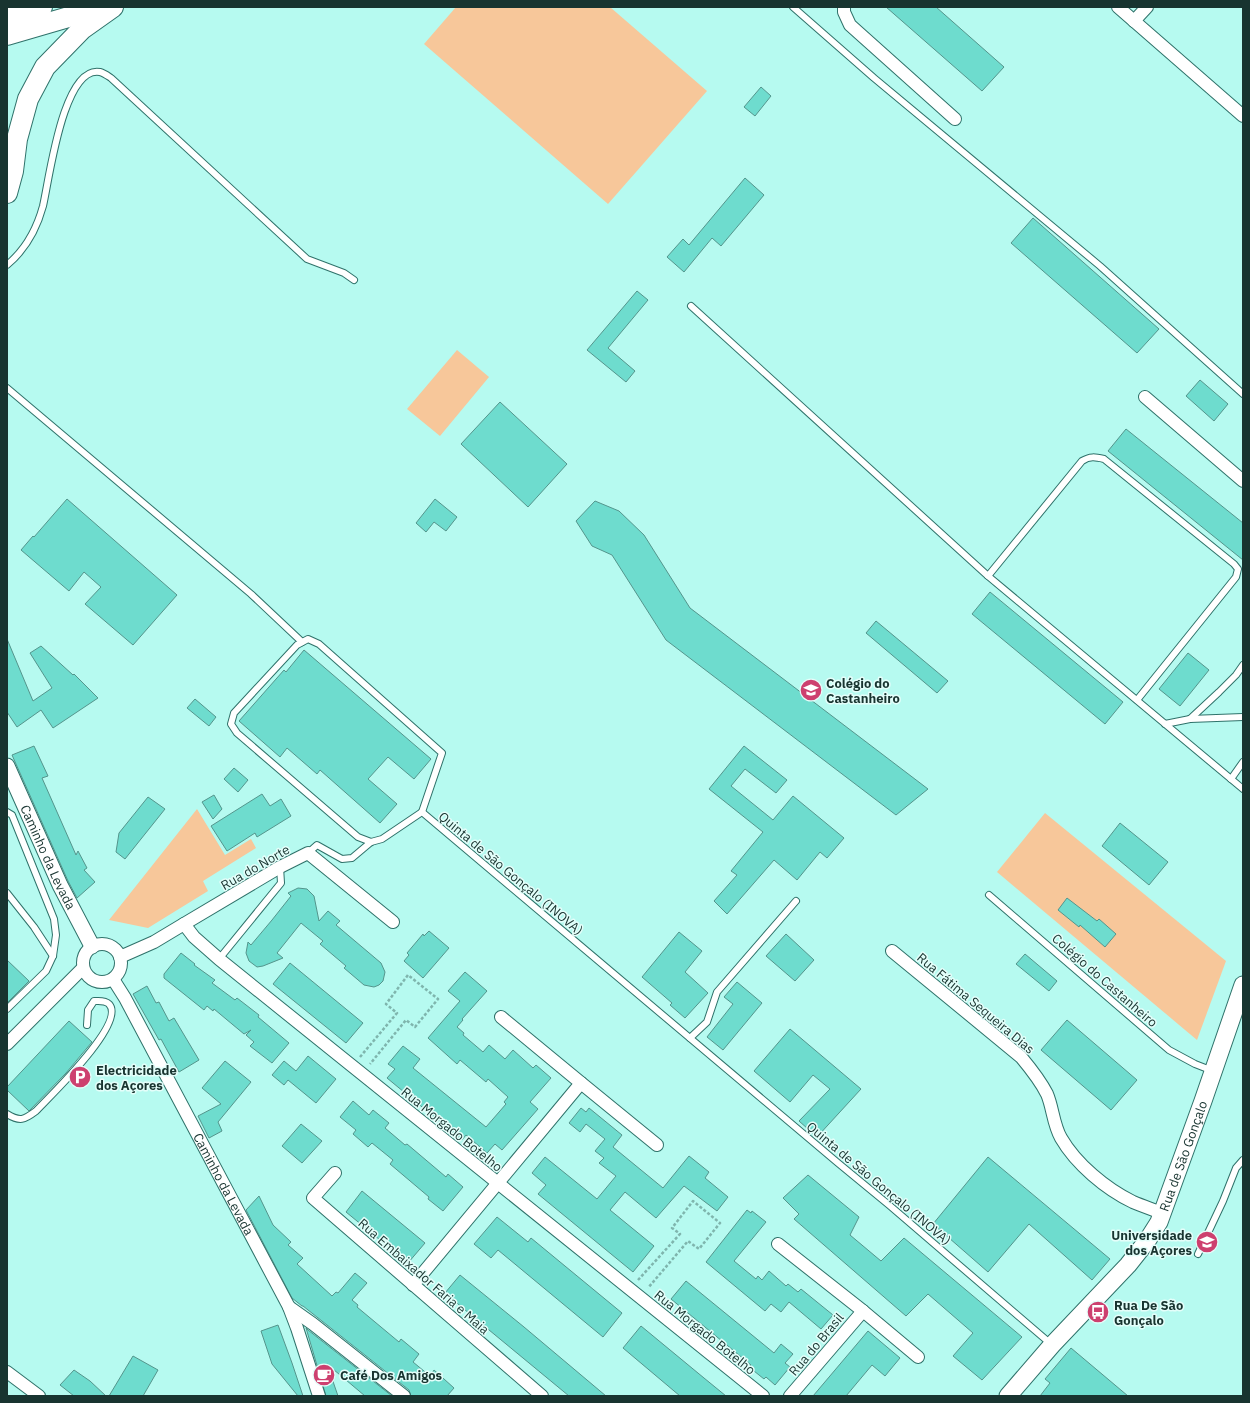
<svg xmlns="http://www.w3.org/2000/svg" width="1250" height="1403" viewBox="0 0 1250 1403" font-family="'IBM Plex Sans',sans-serif">
	<style>
		.green { fill: #f7c79a }
		.building { fill: #6edcce; stroke: #54958c }
		.lines { fill: none; stroke-linecap: round; stroke-linejoin: round }
		.service-casing { stroke: #2f726a; stroke-width: 8 }
		.minor-casing { stroke: #2f726a; stroke-width: 14 }
		.tertiary-casing { stroke: #2f726a; stroke-width: 17 }
		.secondary-casing { stroke: #2f726a; stroke-width: 19 }
		.trunk-casing { stroke: #2f726a; stroke-width: 22 }
		.path { stroke: #7fb5ad; stroke-width: 2.5; stroke-dasharray: 3 2; stroke-linecap: butt }
		.service { stroke: #fff; stroke-width: 6 }
		.minor { stroke: #fff; stroke-width: 12 }
		.tertiary { stroke: #fff; stroke-width: 15 }
		.secondary { stroke: #fff; stroke-width: 17 }
		.trunk { stroke: #fff; stroke-width: 20 }
		.labels { text-anchor: middle; stroke-width: 3; stroke-linejoin: round; paint-order: stroke }
		.poi-label { font-size: 13px; font-weight: bold; fill: #183430; stroke: #e4fefa; text-anchor: start }
		.street-label { font-size: 13px; fill: #183430; stroke: #e4fefa }
	</style>
	<rect width="100%" height="100%" fill="#b6faf0"/>
	<g class="green">
		<path d="M 456,7 L 610,7 L 707,91 L 608,204 L 424,44 Z"/>
		<path d="M 457,350 L 489,377 L 440,436 L 407,409 Z"/>
		<path d="M 197,809 L 225,855 L 251,839 L 256,848 L 203,881 L 208,891 L 148,928 L 109,920 Z"/>
		<path d="M 1045,813 L 1226,961 L 1197,1040 L 997,872 Z"/>
	</g>
	<g class="building">
		<path d="M 886,7 L 936,7 L 1004,67 L 982,91 Z"/>
		<path d="M 761,87 L 771,96 L 755,116 L 744,107 Z"/>
		<path d="M 745,178 L 764,195 L 721,246 L 712,238 L 684,272 L 667,257 L 683,239 L 689,245 Z"/>
		<path d="M 1033,218 L 1159,329 L 1137,353 L 1011,243 Z"/>
		<path d="M 637,291 L 648,300 L 608,348 L 635,371 L 626,382 L 587,350 Z"/>
		<path d="M 1200,380 L 1228,404 L 1214,421 L 1186,396 Z"/>
		<path d="M 500,402 L 567,464 L 528,507 L 461,444 Z"/>
		<path d="M 1126,429 L 1243,523 L 1243,560 L 1108,451 Z"/>
		<path d="M 67,499 L 177,595 L 133,645 L 85,604 L 101,587 L 84,572 L 69,591 L 21,550 L 33,536 L 34,537 Z"/>
		<path d="M 435,499 L 457,517 L 446,531 L 434,522 L 426,532 L 416,523 Z"/>
		<path d="M 595,501 L 619,511 L 644,535 L 690,608 L 928,789 L 896,815 L 666,640 L 612,555 L 592,546 L 576,521 Z"/>
		<path d="M 990,592 L 1123,702 L 1105,724 L 972,614 Z"/>
		<path d="M 876,621 L 948,681 L 937,693 L 866,633 Z"/>
		<path d="M 7,639 L 33,701 L 52,688 L 30,653 L 41,646 L 73,675 L 74,674 L 98,698 L 53,728 L 41,710 L 17,727 L 7,712 Z"/>
		<path d="M 304,650 L 431,759 L 414,779 L 388,757 L 368,779 L 397,804 L 380,823 L 320,770 L 317,774 L 287,748 L 280,757 L 239,721 L 284,670 L 286,672 Z"/>
		<path d="M 1188,653 L 1209,670 L 1180,706 L 1159,689 Z"/>
		<path d="M 195,699 L 216,717 L 209,726 L 187,708 Z"/>
		<path d="M 34,746 L 48,776 L 42,778 L 76,855 L 78,851 L 87,868 L 84,870 L 95,882 L 77,898 L 68,881 L 12,755 Z"/>
		<path d="M 744,746 L 787,780 L 776,793 L 745,769 L 731,786 L 773,820 L 793,796 L 844,838 L 827,858 L 820,852 L 797,880 L 774,860 L 727,914 L 714,901 L 737,875 L 731,871 L 763,832 L 709,789 Z"/>
		<path d="M 234,768 L 248,780 L 238,792 L 224,779 Z"/>
		<path d="M 262,794 L 270,806 L 281,799 L 291,816 L 257,837 L 255,833 L 227,851 L 211,826 Z"/>
		<path d="M 214,795 L 222,809 L 213,819 L 202,802 Z"/>
		<path d="M 148,797 L 165,809 L 125,859 L 116,852 L 119,833 Z"/>
		<path d="M 1120,823 L 1168,862 L 1149,885 L 1102,846 Z"/>
		<path d="M 298,888 L 307,889 L 314,896 L 319,921 L 328,911 L 340,921 L 336,925 L 381,963 L 385,972 L 383,981 L 379,985 L 374,987 L 364,985 L 344,968 L 346,966 L 320,944 L 323,941 L 301,923 L 277,953 L 283,958 L 263,966 L 257,967 L 249,961 L 246,953 L 248,942 L 251,945 L 272,920 L 291,896 L 288,893 Z"/>
		<path d="M 1067,898 L 1097,921 L 1099,919 L 1116,934 L 1105,947 L 1080,925 L 1079,927 L 1058,910 Z"/>
		<path d="M 429,931 L 449,948 L 423,978 L 404,961 L 409,955 L 407,953 L 423,934 L 424,936 Z"/>
		<path d="M 679,932 L 702,951 L 685,972 L 708,993 L 685,1018 L 670,1005 L 672,1003 L 642,977 Z"/>
		<path d="M 786,934 L 814,960 L 795,981 L 766,956 Z"/>
		<path d="M 181,953 L 195,964 L 194,965 L 215,980 L 212,983 L 235,1000 L 237,998 L 259,1015 L 258,1017 L 289,1043 L 272,1063 L 250,1046 L 254,1042 L 246,1035 L 251,1030 L 244,1034 L 214,1009 L 213,1011 L 207,1006 L 204,1010 L 164,978 L 164,974 Z"/>
		<path d="M 1025,954 L 1057,981 L 1049,991 L 1016,964 Z"/>
		<path d="M 7,960 L 29,981 L 7,1003 Z"/>
		<path d="M 290,963 L 363,1023 L 346,1043 L 273,984 Z"/>
		<path d="M 465,972 L 487,991 L 462,1019 L 463,1020 L 457,1027 L 464,1033 L 463,1035 L 483,1052 L 489,1045 L 505,1059 L 513,1050 L 533,1068 L 536,1065 L 551,1078 L 530,1102 L 538,1109 L 502,1150 L 495,1144 L 487,1153 L 466,1135 L 462,1140 L 387,1078 L 395,1069 L 388,1064 L 403,1046 L 420,1059 L 413,1068 L 486,1127 L 506,1104 L 504,1102 L 508,1097 L 488,1079 L 486,1082 L 460,1060 L 457,1064 L 428,1038 L 460,1001 L 448,991 Z"/>
		<path d="M 737,982 L 762,1003 L 723,1050 L 707,1037 L 733,1004 L 724,997 Z"/>
		<path d="M 147,986 L 156,1003 L 159,1002 L 169,1021 L 174,1018 L 199,1060 L 179,1072 L 161,1039 L 159,1040 L 133,994 Z"/>
		<path d="M 1067,1020 L 1137,1080 L 1111,1110 L 1041,1050 Z"/>
		<path d="M 69,1021 L 92,1042 L 66,1073 L 29,1111 L 7,1090 L 7,1087 Z"/>
		<path d="M 790,1029 L 861,1089 L 817,1137 L 799,1121 L 830,1089 L 813,1075 L 790,1102 L 754,1071 Z"/>
		<path d="M 308,1056 L 336,1079 L 316,1103 L 288,1080 L 284,1085 L 272,1075 L 284,1061 L 296,1071 Z"/>
		<path d="M 225,1061 L 251,1082 L 218,1122 L 222,1131 L 209,1138 L 198,1116 L 221,1104 L 202,1088 Z"/>
		<path d="M 353,1101 L 369,1115 L 373,1110 L 389,1123 L 385,1128 L 405,1145 L 407,1144 L 446,1177 L 448,1174 L 463,1187 L 443,1211 L 428,1199 L 429,1197 L 390,1164 L 393,1160 L 372,1143 L 368,1147 L 353,1134 L 356,1130 L 340,1117 Z"/>
		<path d="M 581,1108 L 586,1112 L 589,1108 L 622,1135 L 613,1147 L 663,1188 L 689,1156 L 709,1172 L 705,1178 L 728,1197 L 717,1211 L 684,1186 L 656,1218 L 625,1192 L 610,1210 L 654,1246 L 633,1272 L 538,1194 L 546,1185 L 532,1173 L 545,1157 L 597,1199 L 616,1176 L 599,1163 L 604,1158 L 595,1151 L 605,1139 L 586,1124 L 580,1132 L 569,1123 Z"/>
		<path d="M 301,1124 L 322,1141 L 302,1163 L 282,1146 Z"/>
		<path d="M 988,1157 L 1110,1259 L 1092,1280 L 1029,1224 L 988,1272 L 933,1224 Z"/>
		<path d="M 808,1175 L 859,1217 L 850,1235 L 881,1261 L 904,1238 L 1022,1337 L 982,1380 L 953,1356 L 973,1333 L 928,1294 L 906,1316 L 794,1219 L 799,1214 L 783,1198 Z"/>
		<path d="M 362,1191 L 425,1243 L 408,1263 L 346,1212 Z"/>
		<path d="M 259,1196 L 273,1225 L 291,1242 L 288,1245 L 303,1258 L 297,1264 L 332,1296 L 336,1292 L 338,1293 L 355,1273 L 367,1283 L 352,1300 L 358,1305 L 357,1307 L 399,1342 L 401,1339 L 419,1354 L 413,1362 L 430,1376 L 434,1370 L 454,1388 L 447,1396 L 411,1396 L 409,1390 L 303,1306 L 302,1306 L 292,1298 L 246,1210 Z"/>
		<path d="M 747,1210 L 751,1213 L 752,1211 L 766,1222 L 734,1261 L 756,1279 L 758,1276 L 762,1280 L 769,1271 L 786,1286 L 788,1284 L 798,1292 L 801,1289 L 833,1315 L 821,1329 L 789,1302 L 781,1312 L 771,1304 L 765,1311 L 706,1262 Z"/>
		<path d="M 497,1217 L 528,1242 L 531,1238 L 622,1313 L 603,1337 L 498,1250 L 491,1258 L 474,1244 Z"/>
		<path d="M 460,1275 L 524,1327 L 606,1396 L 569,1396 L 483,1325 L 445,1293 Z"/>
		<path d="M 686,1281 L 774,1353 L 781,1344 L 793,1354 L 785,1363 L 790,1367 L 775,1385 L 766,1377 L 764,1379 L 749,1367 L 751,1365 L 671,1299 Z"/>
		<path d="M 278,1325 L 292,1363 L 303,1396 L 298,1396 L 272,1364 L 261,1331 Z"/>
		<path d="M 641,1326 L 704,1378 L 726,1396 L 680,1396 L 623,1348 Z"/>
		<path d="M 306,1328 L 308,1330 L 392,1396 L 365,1396 L 327,1364 L 338,1396 L 326,1396 Z"/>
		<path d="M 868,1331 L 900,1358 L 885,1376 L 872,1365 L 846,1396 L 813,1396 Z"/>
		<path d="M 1071,1348 L 1128,1396 L 1040,1396 L 1050,1383 L 1045,1379 Z"/>
		<path d="M 133,1356 L 158,1370 L 143,1396 L 109,1396 Z"/>
		<path d="M 74,1370 L 90,1381 L 106,1396 L 74,1396 L 60,1385 Z"/>
	</g>
	<g class="lines">
		<g class="service-casing">
			<g id="service">
				<path d="M 793,7 L 874,78 L 1100,266 L 1243,394"/>
				<path d="M 7,265 C 25,250 37,228 43,206 C 49,181 63,65 100,72 C 104,73 108,76 111,78 L 307,259 L 344,273 L 354,280"/>
				<path d="M 691,306 L 988,576 L 1243,789"/>
				<path d="M 7,388 L 251,594 L 302,642"/>
				<path d="M 988,576 L 1082,461 C 1090,456 1095,457 1104,459 L 1234,564 L 1238,569 L 1236,577 L 1137,700"/>
				<path d="M 1190,719 L 1243,717"/>
				<path d="M 1165,724 L 1190,719 L 1219,692 L 1236,675 L 1243,665"/>
				<path d="M 1231,779 L 1243,762"/>
				<path d="M 7,812 L 12,815 L 54,919 L 56,935 L 53,956 L 46,971 L 7,1009"/>
				<path d="M 371,842 L 358,837 L 237,733 L 231,724 L 234,713 L 297,645 L 308,639 L 319,644 L 442,753 L 422,812"/>
				<path d="M 308,853 L 317,845 L 342,859 L 352,858 L 371,842 L 382,839 L 422,812 L 838,1163 L 889,1205 L 1051,1344"/>
				<path d="M 7,893 L 34,927 L 53,956"/>
				<path d="M 989,895 L 1169,1050 L 1195,1064 L 1213,1071"/>
				<path d="M 219,959 L 281,883 L 280,867"/>
				<path d="M 690,1038 L 707,1022 L 717,992 L 796,901"/>
				<path d="M 7,1114 C 20,1122 24,1120 36,1111 C 49,1097 127,1023 109,1004 C 105,1000 99,1001 94,1001 L 88,1010 L 87,1025"/>
				<path d="M 1198,1254 L 1223,1201 L 1236,1168 L 1243,1160"/>
			</g>
		</g>
		<g class="minor-casing">
			<g id="minor">
				<path d="M 844,7 L 844,12 L 850,25 L 955,119"/>
				<path d="M 1118,7 L 1243,116"/>
				<path d="M 1134,21 L 1147,7"/>
				<path d="M 1145,397 L 1243,481"/>
				<path d="M 184,924 L 280,867 L 308,853 L 393,922"/>
				<circle cx="102" cy="963" r="19"/>
				<path d="M 892,951 L 1021,1057 C 1031,1069 1040,1080 1047,1094 C 1053,1108 1053,1124 1061,1138 C 1076,1164 1106,1189 1133,1202 C 1142,1206 1152,1209 1162,1213"/>
				<path d="M 120,957 L 154,942 L 184,924 L 194,937 L 219,959 L 763,1396"/>
				<path id="s1" d="M 113,979 L 125,998 L 289,1307 L 297,1328 L 319,1396"/>
				<path d="M 7,1044 L 83,968"/>
				<path d="M 581,1083 L 657,1145"/>
				<path d="M 335,1173 L 313,1198 L 542,1396"/>
				<path d="M 778,1244 L 863,1311 L 918,1357"/>
				<path d="M 413,1285 L 581,1083 L 501,1017"/>
				<path d="M 289,1307 L 313,1324 L 404,1396"/>
				<path d="M 7,1372 L 39,1396"/>
				<path d="M 790,1396 L 863,1311"/>
			</g>
		</g>
		<g class="tertiary-casing">
			<g id="tertiary">
				<path id="s2" d="M 7,766 L 60,885 L 92,946"/>
			</g>
		</g>
		<g class="secondary-casing">
			<g id="secondary">
				<path id="s3" d="M 1008,1396 L 1052,1345 L 1128,1265 L 1147,1241 L 1159,1222 L 1203,1101 L 1243,985"/>
			</g>
		</g>
		<g class="trunk-casing">
			<g id="trunk">
				<path d="M 7,17 L 42,7"/>
				<path d="M 7,35 L 103,7"/>
				<path d="M 7,193 L 13,171 L 17,139 L 28,99 L 45,67 L 82,29 L 113,7"/>
			</g>
		</g>
		<g class="path">
			<path d="M 360,1057 L 397,1013 L 386,1004 L 408,975 L 438,999 L 415,1027 L 406,1020 L 370,1064"/>
			<path d="M 638,1280 L 680,1234 L 672,1228 L 693,1201 L 720,1223 L 699,1249 L 688,1241 L 648,1288"/>
		</g>
		<use href="#service" class="service"/>
		<use href="#minor" class="minor"/>
		<use href="#tertiary" class="tertiary"/>
		<use href="#secondary" class="secondary"/>
		<use href="#trunk" class="trunk"/>
	</g>
	<defs>
		<g id="school-disc" transform="scale(1.15)"><circle r="9.5" fill="#cd406f" stroke="#e4fefa"/><path d="M0-5L7-2L0 1L-7-2ZM-4 1L0 2.5L4 1V4Q0 6-4 4Z" fill="#fff"/></g>
		<g id="parking-disc" transform="scale(1.15)"><circle r="9.5" fill="#cd406f" stroke="#e4fefa"/><path d="M-3.5-5.5H1a3.5 3.5 0 0 1 0 7H-1V5.5H-3.5ZM-1-3.4V-.6H.8a1.4 1.4 0 0 0 0-2.8Z" fill="#fff"/></g>
		<g id="university-disc" transform="scale(1.15)"><circle r="9.5" fill="#cd406f" stroke="#e4fefa"/><path d="M0-5L7-2L0 1L-7-2ZM-4 1L0 2.5L4 1V4Q0 6-4 4Z" fill="#fff"/></g>
		<g id="bus-disc" transform="scale(1.15)"><circle r="9.5" fill="#cd406f" stroke="#e4fefa"/><path d="M-5-6H5V4H4V6H2V4H-2V6H-4V4H-5ZM-3.5-4V0h7V-4ZM-3.5 1.2v1.5H-2V1.2ZM2 1.2v1.5H3.5V1.2Z" fill="#fff"/></g>
		<g id="cafe-disc" transform="scale(1.15)"><circle r="9.5" fill="#cd406f" stroke="#e4fefa"/><path d="M-5.5-4.5H6V0H3Q3 3.5 0 3.5H-2.5Q-5.5 3.5-5.5 0ZM3-3.2v2h1.7v-2ZM-6 4.5H4V6H-6Z" fill="#fff"/></g>
	</defs>
	<g fill-rule="evenodd">
		<use href="#school-disc" x="811" y="690"/>
		<use href="#parking-disc" x="80" y="1077"/>
		<use href="#university-disc" x="1207" y="1242"/>
		<use href="#bus-disc" x="1098" y="1312"/>
		<use href="#cafe-disc" x="324" y="1375"/>
	</g>
	<g class="labels">
		<g class="poi-label">
			<text x="826" y="688">Colégio do<tspan x="826" dy="15">Castanheiro</tspan></text>
			<text x="96" y="1075">Electricidade<tspan x="96" dy="15">dos Açores</tspan></text>
			<text x="1192" y="1240" text-anchor="end">Universidade<tspan x="1192" dy="15">dos Açores</tspan></text>
			<text x="1114" y="1310">Rua De São<tspan x="1114" dy="15">Gonçalo</tspan></text>
			<text x="340" y="1380">Café Dos Amigos</text>
		</g>
		<g class="street-label">
			<text dy="5" stroke="none"><textPath href="#s2" startOffset="100">Caminho da Levada</textPath></text>
			<text transform="translate(255 867) rotate(-30)" y="5">Rua do Norte</text>
			<text transform="translate(511 873) rotate(40)" y="5">Quinta de São Gonçalo (INOVA)</text>
			<text transform="translate(1105 980) rotate(41)" y="5">Colégio do Castanheiro</text>
			<text transform="translate(976 1003) rotate(40)" y="5">Rua Fátima Sequeira Dias</text>
			<text transform="translate(452 1129) rotate(39)" y="5">Rua Morgado Botelho</text>
			<text dy="5" stroke="none"><textPath href="#s3" startOffset="301">Rua de São Gonçalo</textPath></text>
			<text transform="translate(879 1183) rotate(40)" y="5">Quinta de São Gonçalo (INOVA)</text>
			<text dy="5" stroke="none"><textPath href="#s1" startOffset="233">Caminho da Levada</textPath></text>
			<text transform="translate(424 1276) rotate(41)" y="5">Rua Embaixador Faria e Maia</text>
			<text transform="translate(705 1332) rotate(39)" y="5">Rua Morgado Botelho</text>
			<text transform="translate(816 1344) rotate(-50)" y="5">Rua do Brasil</text>
		</g>
	</g>
	<rect width="1250" height="1403" fill="none" stroke="#183430" stroke-width="16"/>
</svg>
